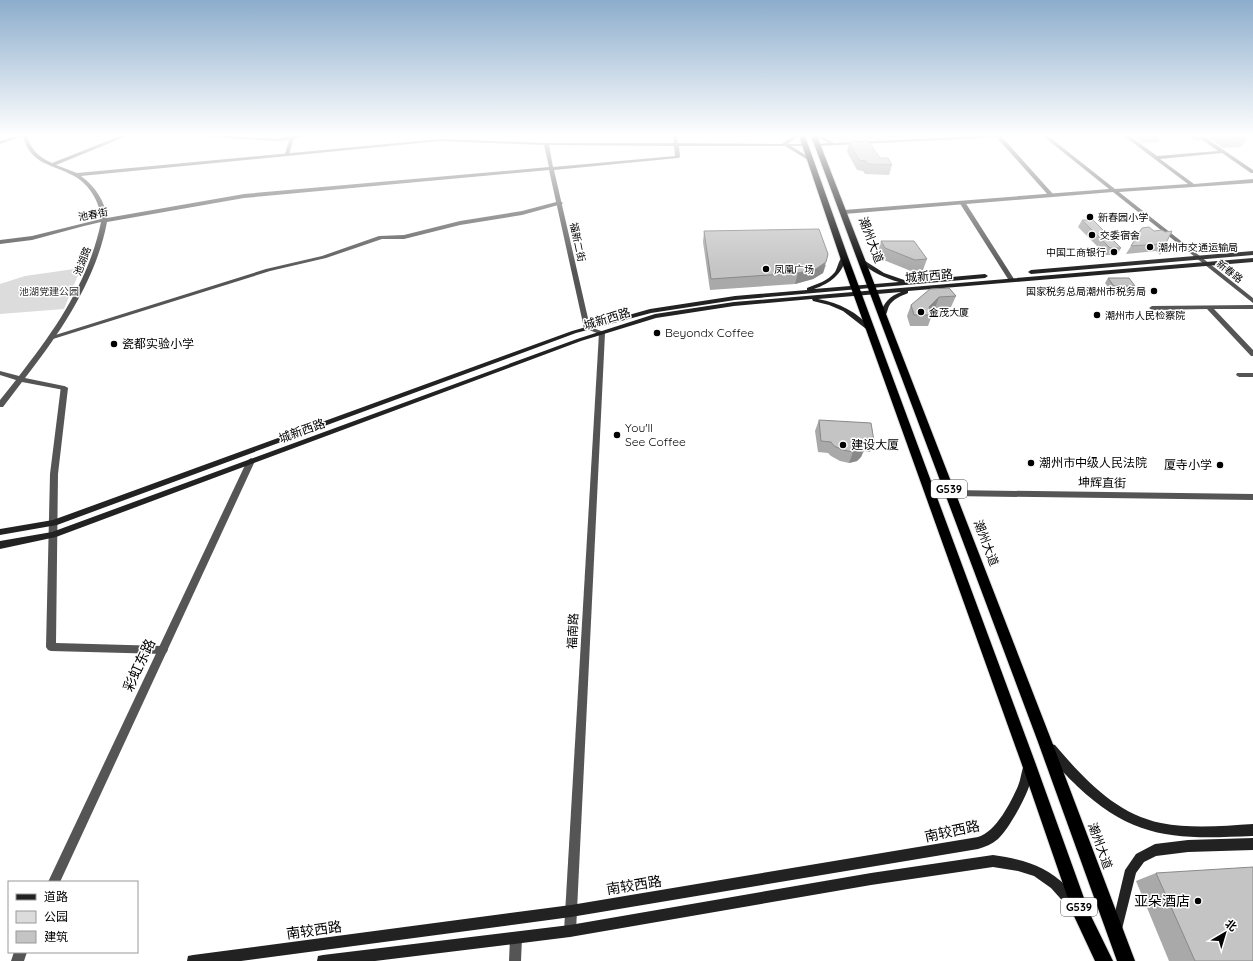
<svg xmlns="http://www.w3.org/2000/svg" width="1253" height="961" viewBox="0 0 1253 961" font-family="Quicksand,'Noto Sans SC',sans-serif">
	<style>
		.green { fill: #dcdcdc }
		.lines { fill: none; stroke-linecap: round; stroke-linejoin: round }
		.trunk-casing { stroke: #dbdbdb; stroke-width: 2 }
		.minor { fill: #555; fill-rule: evenodd }
		.tertiary { fill: #555; fill-rule: evenodd }
		.secondary { fill: #222; fill-rule: evenodd }
		.trunk { fill: #000; fill-rule: evenodd }
		.wall { fill: #a9a9a9 }
		.shaded-wall { fill: #898989 }
		.building { fill: #c4c4c4; stroke: #898989 }
		.poi-dot { fill: #000; stroke: #fff; stroke-width: 1.5 }
		.labels { text-anchor: middle; stroke-width: 3; stroke-linejoin: round; paint-order: stroke }
		.far-street-label { font-size: 10px; fill: #000; stroke: #fff }
		.far-poi-label { font-size: 10px; fill: #000; stroke: #fff; text-anchor: start }
		.far-park-label { font-size: 10px; fill: #333; stroke: #fff }
		.shield { fill: #fff; stroke: #4c4c4c; stroke-width: 1 }
		.shield-label { font-size: 11px; font-weight: bold; fill: #000 }
		.street-label { font-size: 12px; fill: #000; stroke: #fff }
		.poi-label { font-size: 12px; fill: #000; stroke: #fff; text-anchor: start }
		.near-street-label { font-size: 14px; fill: #000; stroke: #fff }
		.near-poi-label { font-size: 14px; fill: #000; stroke: #fff; text-anchor: end }
	</style>
	<rect width="100%" height="100%" fill="#fff"/>
	<g class="green">
		<path d="M 822,136 L 944,136 L 841,142 Z"/>
		<path d="M 81,268 L 64,309 L 0,314 L 0,284 L 25,276 Z"/>
	</g>
	<g class="lines">
		<g class="trunk-casing">
			<g id="trunk">
				<path d="M 799,136 L 805,136 L 848,257 L 1035,762 L 1089,912 L 1113,961 L 1095,961 L 1074,916 L 1021,762 L 840,257 Z"/>
				<path d="M 811,136 L 817,136 L 1052,742 L 1135,961 L 1117,961 L 1038,742 Z"/>
			</g>
		</g>
		<g class="minor">
			<path d="M 15,136 L 23,136 L 0,144 L 0,141 Z"/>
			<path d="M 190,136 L 231,136 L 277,139 L 290,136 L 305,136 L 294,139 L 289,154 L 287,155 L 285,154 L 289,140 L 277,141 Z"/>
			<path d="M 998,137 L 1002,137 L 1053,194 L 1053,196 L 1049,196 L 998,139 Z"/>
			<path d="M 560,201 L 563,203 L 562,204 L 522,215 L 460,225 L 404,239 L 382,239 L 326,258 L 270,271 L 53,339 L 49,339 L 48,338 L 49,337 L 266,269 L 322,256 L 379,236 L 404,235 L 460,221 L 522,211 Z"/>
			<path d="M 960,201 L 965,202 L 1014,279 L 1013,280 L 1009,280 L 1008,279 L 959,202 Z"/>
			<path d="M 1253,305 L 1253,309 L 1214,309 L 1253,350 L 1253,356 L 1251,356 L 1207,309 L 1152,310 L 1149,308 L 1152,306 Z"/>
			<path d="M 602,331 L 605,333 L 576,931 L 574,935 L 570,937 L 566,935 L 564,931 L 599,333 Z"/>
			<path d="M 1237,373 L 1253,373 L 1253,377 L 1239,377 L 1236,375 Z"/>
			<path d="M 61,386 L 64,386 L 68,388 L 58,474 L 56,643 L 163,646 L 166,647 L 168,650 L 166,653 L 163,654 L 51,651 L 48,650 L 46,647 L 50,474 Z"/>
			<path d="M 951,490 L 1253,494 L 1253,500 L 951,496 L 948,495 L 947,493 L 948,491 Z"/>
			<path d="M 516,932 L 520,934 L 522,938 L 521,961 L 509,961 L 510,938 L 512,934 Z"/>
		</g>
		<g class="tertiary">
			<path d="M 23,136 L 27,136 C 31,150 39,157 52,163 L 120,136 L 127,136 L 56,165 L 77,173 L 440,139 L 546,143 L 674,143 L 673,136 L 677,136 L 678,143 L 782,144 L 792,136 L 798,136 L 788,144 L 807,144 L 807,145 L 805,146 L 791,146 L 812,159 L 808,160 L 785,146 L 679,146 L 680,157 L 678,158 L 554,170 L 590,327 L 604,332 L 605,333 L 602,335 L 584,328 L 549,170 L 244,198 L 107,222 C 96,280 61,332 25,378 L 64,386 L 68,388 L 64,390 L 22,382 L 3,407 L 0,407 L 0,400 L 16,380 L 0,375 L 0,371 L 19,376 C 55,330 89,281 101,222 L 84,226 L 32,240 L 0,244 L 0,240 L 32,236 L 101,219 C 100,202 89,184 74,176 C 53,164 30,165 23,136 ZM 440,141 L 544,145 L 549,167 L 244,194 L 107,218 C 105,201 95,186 81,176 ZM 549,145 L 674,146 L 675,156 L 553,167 Z"/>
			<path d="M 815,136 L 822,136 L 834,143 L 979,136 L 1022,136 L 818,146 L 816,145 L 816,144 L 829,143 Z"/>
			<path d="M 1043,136 L 1048,136 L 1115,189 L 1188,184 L 1124,136 L 1130,136 L 1157,156 L 1218,151 L 1197,136 L 1203,136 L 1253,170 L 1253,173 L 1251,173 L 1222,153 L 1160,159 L 1194,184 L 1253,179 L 1253,183 L 1119,192 L 1253,298 L 1253,303 L 1113,192 L 844,214 L 841,212 L 844,210 L 1109,189 Z"/>
			<path d="M 251,458 L 255,461 L 60,882 L 48,882 L 247,461 Z"/>
			<path d="M 14,952 L 27,952 L 24,961 L 11,961 Z"/>
		</g>
		<g class="secondary">
			<path d="M 1253,251 L 1253,255 L 1031,274 L 1028,272 L 1031,270 Z"/>
			<path d="M 844,255 L 847,257 C 841,275 831,283 814,289 L 899,282 C 884,278 872,272 860,262 L 860,260 L 862,259 L 884,273 L 907,281 L 985,274 L 988,276 L 985,278 L 735,300 L 651,313 L 576,333 L 57,525 L 0,535 L 0,529 L 53,520 L 572,331 L 650,309 L 735,296 L 807,290 L 807,288 C 817,284 828,281 835,272 C 838,267 839,258 844,255 Z"/>
			<path d="M 1253,258 L 1253,262 L 908,291 L 908,293 C 901,296 893,299 889,306 C 887,311 887,315 883,317 L 880,315 C 883,303 890,296 901,292 L 818,299 C 840,303 857,312 872,329 L 872,331 L 870,332 L 843,311 L 829,305 L 813,301 L 812,299 L 734,306 L 656,318 L 581,341 L 56,537 L 0,549 L 0,541 L 52,532 L 577,339 L 655,314 L 734,302 Z"/>
			<path d="M 1051,744 L 1055,745 C 1084,779 1116,814 1161,823 C 1191,829 1223,826 1253,824 L 1253,836 C 1178,839 1135,841 1077,786 C 1068,777 1051,761 1046,749 L 1047,745 Z"/>
			<path d="M 1028,764 L 1032,765 C 1038,780 1009,829 998,839 C 992,844 985,847 978,849 L 571,917 L 241,961 L 187,961 L 188,956 L 193,955 L 571,905 L 978,837 C 996,832 1011,802 1018,786 C 1021,779 1021,772 1024,765 Z"/>
			<path d="M 1253,838 L 1253,850 L 1188,852 L 1156,856 L 1144,862 L 1136,873 L 1121,933 L 1117,935 L 1113,933 L 1111,929 L 1125,870 L 1136,854 L 1155,844 L 1188,840 Z"/>
			<path d="M 993,855 C 1021,859 1046,865 1066,886 C 1070,891 1075,896 1078,903 L 1076,907 L 1072,909 L 1068,907 L 1051,888 L 1034,876 L 1018,871 L 993,867 L 871,885 L 570,937 L 375,961 L 317,961 L 318,956 L 323,955 L 570,925 L 871,873 Z"/>
		</g>
		<use href="#trunk" class="trunk"/>
	</g>
	<g class="wall">
		<path d="M 1133,136 L 1162,136 L 1158,142 L 1142,143 Z"/>
		<path d="M 1187,136 L 1204,136 L 1201,141 L 1195,141 Z"/>
		<path d="M 1206,136 L 1244,136 L 1247,138 L 1241,147 L 1223,148 Z"/>
		<path d="M 849,142 L 880,158 L 892,165 L 889,175 L 865,174 L 863,171 L 857,170 L 847,152 Z"/>
		<path d="M 1082,220 L 1121,248 L 1117,255 L 1106,255 L 1078,227 Z"/>
		<path d="M 1142,228 L 1164,247 L 1160,255 L 1156,251 L 1126,254 Z"/>
		<path d="M 704,231 L 826,265 L 823,273 L 813,279 L 795,284 L 710,290 L 703,242 Z"/>
		<path d="M 881,241 L 927,259 L 923,270 L 911,271 L 881,259 L 878,252 Z"/>
		<path d="M 1108,278 L 1135,286 L 1132,291 L 1111,291 L 1105,283 Z"/>
		<path d="M 949,288 L 956,296 L 951,307 L 935,308 L 931,312 L 932,315 L 928,326 L 910,326 L 907,316 L 911,305 Z"/>
		<path d="M 819,420 L 874,441 L 870,452 L 864,451 L 861,457 L 857,461 L 849,463 L 840,461 L 831,456 L 828,453 L 818,452 L 815,431 Z"/>
		<path d="M 1156,873 L 1253,961 L 1169,961 L 1136,881 Z"/>
	</g>
	<g class="shaded-wall">
		<path d="M 828,254 L 823,273 L 813,279 L 795,284 L 798,273 Z"/>
		<path d="M 939,297 L 935,308 L 928,315 L 929,307 Z"/>
		<path d="M 865,446 L 861,457 L 857,461 L 849,463 L 853,452 Z"/>
	</g>
	<g class="building">
		<path d="M 1225,136 L 1244,136 L 1247,138 L 1228,139 Z"/>
		<path d="M 868,141 L 880,158 L 888,158 L 892,165 L 867,164 L 866,161 L 859,160 L 849,142 Z"/>
		<path d="M 1082,220 L 1093,220 L 1121,248 L 1110,248 Z"/>
		<path d="M 1149,227 L 1154,231 L 1162,230 L 1165,232 L 1172,231 L 1164,247 L 1160,244 L 1131,246 L 1142,228 Z"/>
		<path d="M 819,229 L 828,254 L 826,262 L 816,269 L 798,273 L 711,279 L 704,231 Z"/>
		<path d="M 881,241 L 914,241 L 927,259 L 915,260 L 885,248 Z"/>
		<path d="M 1108,278 L 1129,278 L 1135,286 L 1114,286 Z"/>
		<path d="M 949,288 L 956,296 L 939,297 L 929,307 L 932,315 L 914,315 L 911,305 L 930,289 Z"/>
		<path d="M 819,420 L 871,423 L 874,441 L 867,440 L 865,446 L 861,451 L 853,452 L 843,450 L 834,446 L 831,442 L 821,441 Z"/>
		<path d="M 1253,867 L 1253,961 L 1195,961 L 1156,873 Z"/>
	</g>
	<linearGradient id="sky" x2="0" y2="1"><stop stop-color="#8cadcc"/><stop offset="0.5" stop-color="#fff"/><stop offset="1" stop-color="#fff" stop-opacity="0"/></linearGradient>
	<rect width="1253" height="271" fill="url(#sky)"/>
	<g class="poi-dot">
		<circle cx="1090" cy="217" r="4"/>
		<circle cx="1092" cy="235" r="4"/>
		<circle cx="1150" cy="247" r="4"/>
		<circle cx="1114" cy="252" r="4"/>
		<circle cx="766" cy="269" r="4"/>
		<circle cx="1154" cy="291" r="4"/>
		<circle cx="921" cy="312" r="4"/>
		<circle cx="1097" cy="315" r="4"/>
		<circle cx="657" cy="333" r="4"/>
		<circle cx="114" cy="344" r="4"/>
		<circle cx="617" cy="435" r="4"/>
		<circle cx="843" cy="445" r="4"/>
		<circle cx="1031" cy="463" r="4"/>
		<circle cx="1220" cy="465" r="4"/>
		<circle cx="1198" cy="901" r="4"/>
	</g>
	<g class="labels">
		<g class="far-street-label">
			<text transform="translate(93 214) rotate(-11)" y="4">池春街</text>
			<text transform="translate(578 242) rotate(78)" y="4">福新二街</text>
			<text transform="translate(82 261) rotate(-69)" y="4">池湖路</text>
			<text transform="translate(1230 271) rotate(38)" y="4">新春路</text>
		</g>
		<g class="far-poi-label">
			<text x="1098" y="221">新春园小学</text>
			<text x="1100" y="239">交委宿舍</text>
			<text x="1158" y="251">潮州市交通运输局</text>
			<text x="1106" y="256" text-anchor="end">中国工商银行</text>
			<text x="774" y="273">凤凰广场</text>
			<text x="1146" y="295" text-anchor="end">国家税务总局潮州市税务局</text>
			<text x="929" y="316">金茂大厦</text>
			<text x="1105" y="319">潮州市人民检察院</text>
		</g>
		<g class="far-park-label">
			<text x="49" y="295">池湖党建公园</text>
		</g>
		<g class="shield">
			<rect x="931" y="480" width="36" height="18" rx="3"/>
			<rect x="1061" y="898" width="36" height="18" rx="3"/>
		</g>
		<g class="shield-label">
			<text x="949" y="493">G539</text>
			<text x="1079" y="911">G539</text>
		</g>
		<g class="street-label">
			<text transform="translate(871 240) rotate(69)" y="4">潮州大道</text>
			<text transform="translate(929 276) rotate(-5)" y="4">城新西路</text>
			<text transform="translate(607 319) rotate(-17)" y="4">城新西路</text>
			<text transform="translate(302 431) rotate(-20)" y="4">城新西路</text>
			<text transform="translate(1102 483) rotate(1)" y="4">坤辉直街</text>
			<text transform="translate(986 543) rotate(69)" y="4">潮州大道</text>
			<text transform="translate(573 631) rotate(-87)" y="4">福南路</text>
			<text transform="translate(1100 846) rotate(70)" y="4">潮州大道</text>
		</g>
		<g class="poi-label">
			<text x="665" y="337">Beyondx Coffee</text>
			<text x="122" y="348">瓷都实验小学</text>
			<text x="625" y="432">You'll<tspan x="625" dy="14">See Coffee</tspan></text>
			<text x="851" y="449">建设大厦</text>
			<text x="1039" y="467">潮州市中级人民法院</text>
			<text x="1212" y="469" text-anchor="end">厦寺小学</text>
		</g>
		<g class="near-street-label">
			<text transform="translate(139 665) rotate(-65)" y="5">彩虹东路</text>
			<text transform="translate(952 831) rotate(-12)" y="5">南较西路</text>
			<text transform="translate(634 885) rotate(-9)" y="5">南较西路</text>
			<text transform="translate(314 930) rotate(-8)" y="5">南较西路</text>
		</g>
		<g class="near-poi-label">
			<text x="1190" y="906">亚朵酒店</text>
		</g>
	</g>
	<rect x="8" y="881" width="130" height="72" fill="#ffffff" stroke="#999999"/>
	<rect x="16" y="894" width="20" height="6" fill="#222222" stroke="#999999"/>
	<text x="44" y="901" font-size="12" fill="#000000">道路</text>
	<rect x="16" y="911" width="20" height="12" fill="#dcdcdc" stroke="#999999"/>
	<text x="44" y="921" font-size="12" fill="#000000">公园</text>
	<rect x="16" y="931" width="20" height="12" fill="#c4c4c4" stroke="#999999"/>
	<text x="44" y="941" font-size="12" fill="#000000">建筑</text>
	<g transform="translate(1225 933) rotate(38)" stroke="#ffffff" stroke-width="3" paint-order="stroke">
	<path d="M0-3L7 15L0 10L-7 15Z" fill="#000000"/>
	<text y="-6" font-size="11" font-weight="bold" text-anchor="middle" fill="#000000">北</text>
	</g>
</svg>
